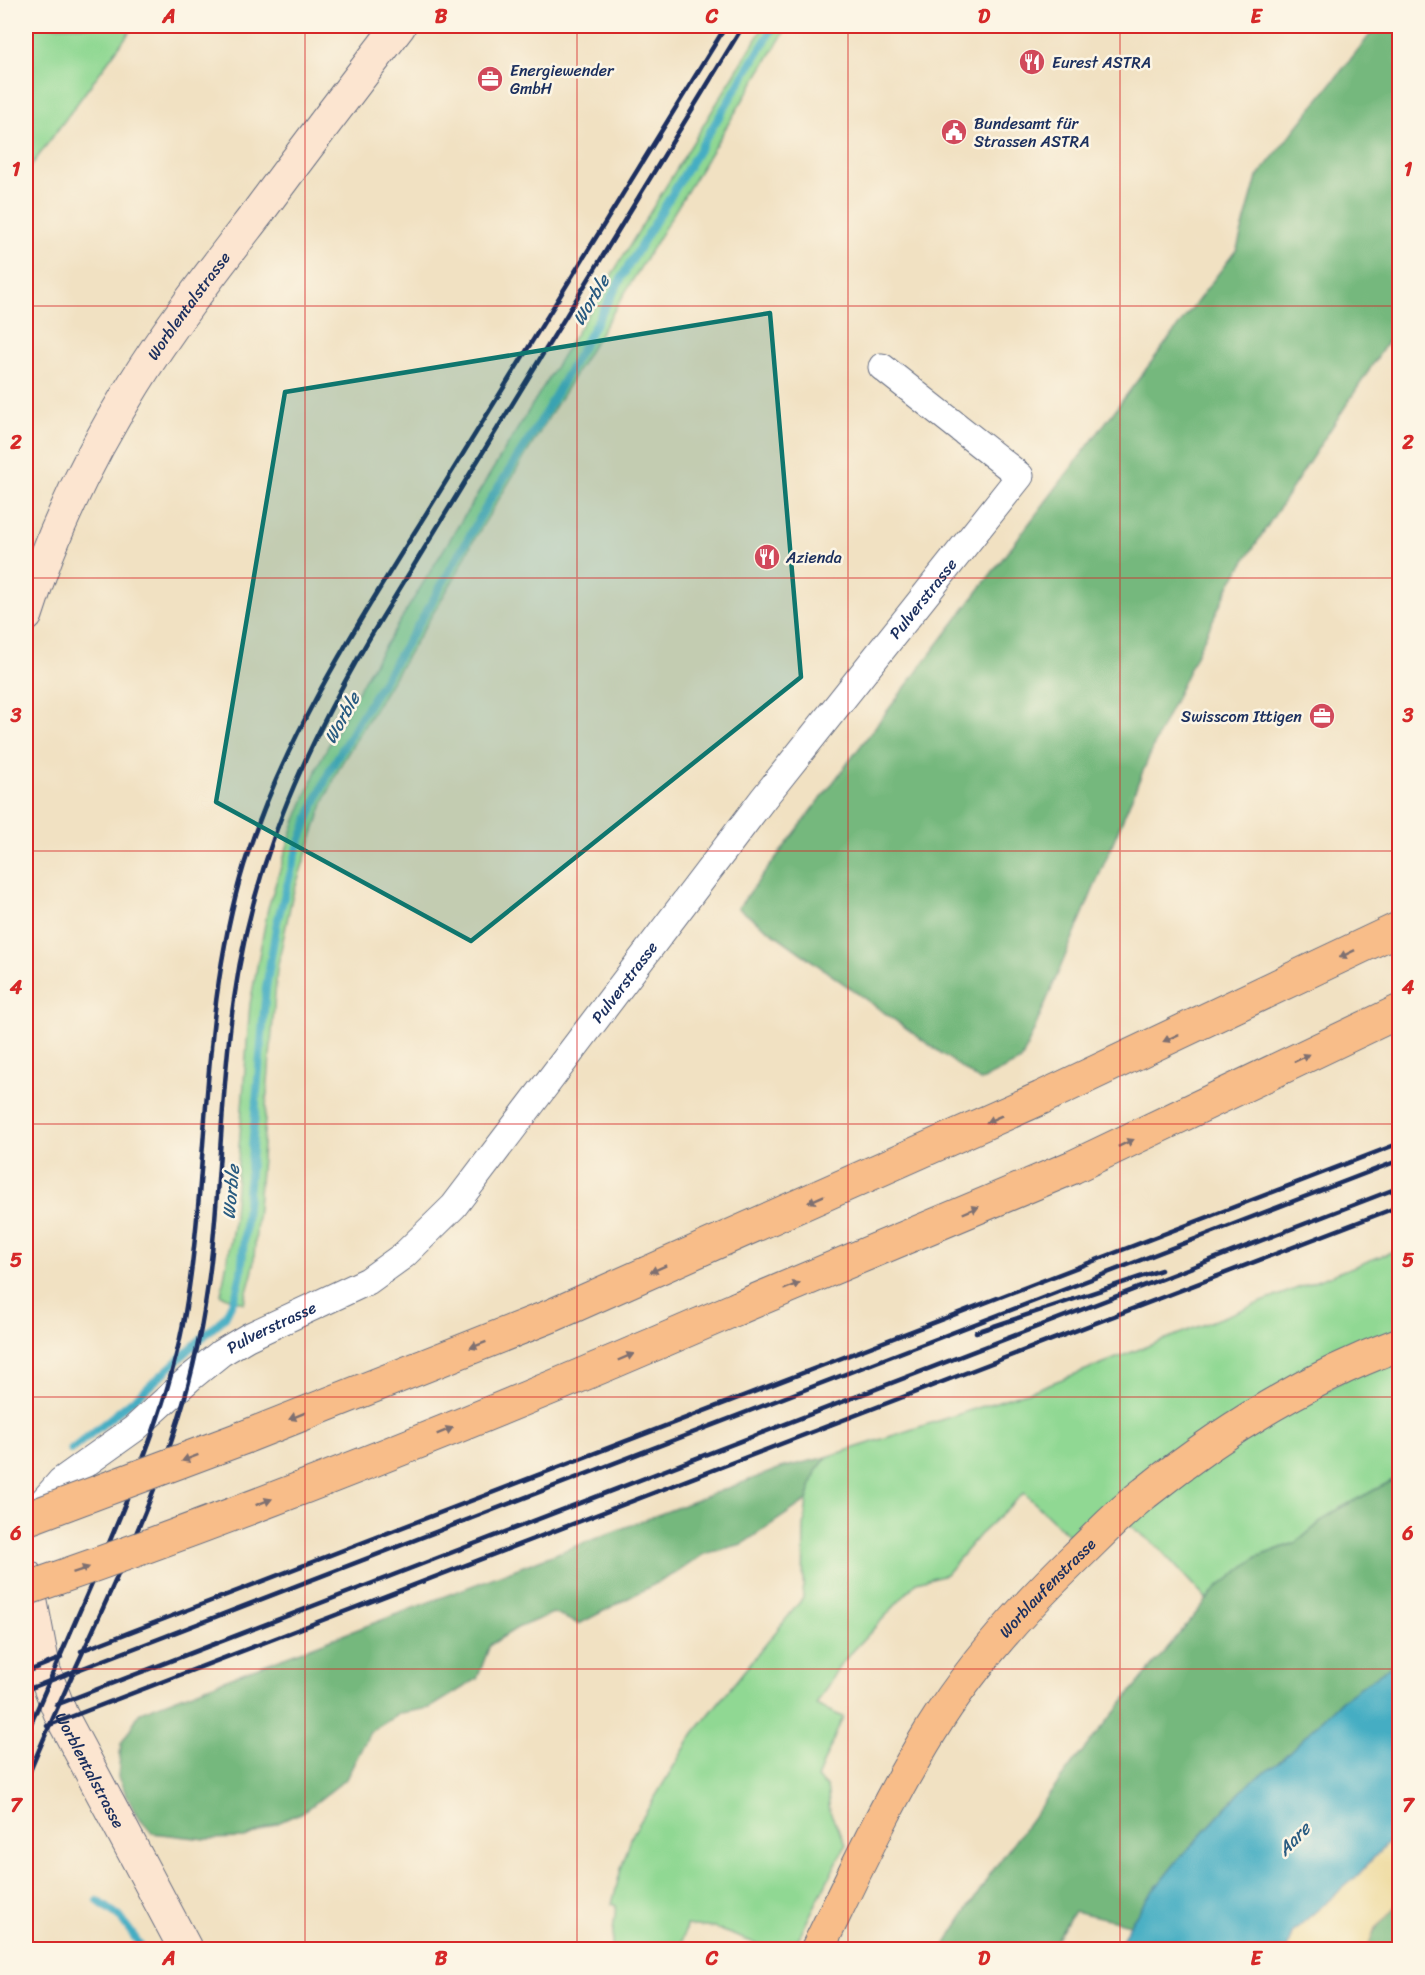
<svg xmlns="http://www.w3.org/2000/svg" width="1425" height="1975" viewBox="0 0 1425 1975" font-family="Sriracha,sans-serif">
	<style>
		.green { fill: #90d893; stroke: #568478; stroke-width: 1.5 }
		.forest { fill: #74b87d; stroke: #48746e; stroke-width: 1.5 }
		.sand { fill: #eeda9e; stroke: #84847e; stroke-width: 1.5 }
		.water { fill: #44adc3; stroke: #306e90; stroke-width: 1.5 }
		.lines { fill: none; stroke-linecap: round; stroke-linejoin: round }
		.stream { stroke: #44adc3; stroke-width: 8 }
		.street-casing { stroke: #666d81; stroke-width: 29 }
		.secondary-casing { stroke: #666d81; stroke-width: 35 }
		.primary-casing { stroke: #666d81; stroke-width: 35 }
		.highway-casing { stroke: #666d81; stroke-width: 35 }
		.street { stroke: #fff; stroke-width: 27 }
		.secondary { stroke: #fce5d0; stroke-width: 33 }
		.primary { stroke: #f8bd89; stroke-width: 33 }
		.highway { stroke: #f8bd89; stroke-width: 33 }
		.rail { stroke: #1b2f5e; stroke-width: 4.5 }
		.highway-bridge-casing { stroke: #666d81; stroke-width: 35; stroke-linecap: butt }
		.highway-bridge { stroke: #f8bd89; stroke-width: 33 }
		.oneway { fill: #7e6f71 }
		.marked { fill: #0f766e; fill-opacity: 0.2; stroke: #0f766e; stroke-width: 4.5; stroke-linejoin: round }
		.grid { fill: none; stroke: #d62828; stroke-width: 1.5; stroke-opacity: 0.55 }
		.labels { text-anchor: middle; stroke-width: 5; stroke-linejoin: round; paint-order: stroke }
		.poi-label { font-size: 16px; fill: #1b2f5e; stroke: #fcf5e5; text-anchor: start }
		.street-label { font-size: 16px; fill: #1b2f5e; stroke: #fcf5e5 }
		.water-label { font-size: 18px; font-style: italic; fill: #295b81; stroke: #fcf5e5 }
		.neatline { fill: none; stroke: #d62828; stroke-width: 2 }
		.grid-label { font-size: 20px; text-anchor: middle; font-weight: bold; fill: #d62828 }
	</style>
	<rect width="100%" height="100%" fill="#fcf5e5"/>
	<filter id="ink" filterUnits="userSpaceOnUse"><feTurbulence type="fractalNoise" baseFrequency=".0167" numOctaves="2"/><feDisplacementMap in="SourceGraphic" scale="12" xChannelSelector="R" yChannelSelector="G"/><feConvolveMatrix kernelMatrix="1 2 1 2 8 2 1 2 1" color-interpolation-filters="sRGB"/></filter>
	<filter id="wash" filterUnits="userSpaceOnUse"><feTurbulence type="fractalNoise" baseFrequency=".008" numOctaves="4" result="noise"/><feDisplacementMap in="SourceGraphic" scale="24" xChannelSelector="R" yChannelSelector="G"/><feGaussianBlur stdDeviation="1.35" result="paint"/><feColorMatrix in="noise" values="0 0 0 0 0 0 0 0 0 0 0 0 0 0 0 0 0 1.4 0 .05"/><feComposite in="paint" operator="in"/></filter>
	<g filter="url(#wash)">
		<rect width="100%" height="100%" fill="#f1e1c2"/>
		<g class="green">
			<path d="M 26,26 L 134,26 L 26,173 Z"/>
			<path d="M 764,26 L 788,26 L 472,543 L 457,574 L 340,766 L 323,804 L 292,897 L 277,969 L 253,1270 L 244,1303 L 221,1295 L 233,1227 L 250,1004 L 268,908 L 294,825 L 320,761 L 367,675 Z"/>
			<path d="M 1399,1249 L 1399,1329 L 1133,1483 L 1070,1536 L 1024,1493 L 979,1535 L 946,1574 L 917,1582 L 839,1666 L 816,1705 L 843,1717 L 817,1778 L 827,1787 L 830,1812 L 846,1844 L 793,1949 L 771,1949 L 714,1928 L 686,1925 L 681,1949 L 611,1950 L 616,1906 L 612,1904 L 621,1869 L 632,1835 L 694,1733 L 803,1598 L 804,1527 L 807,1500 L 816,1471 L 827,1457 L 1039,1388 Z"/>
			<path d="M 1399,1346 L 1399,1477 L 1333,1512 L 1297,1542 L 1257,1557 L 1216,1589 L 1207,1600 L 1158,1547 L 1119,1517 Z"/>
		</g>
		<g class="forest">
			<path d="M 1377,26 L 1399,26 L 1399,324 L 1231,582 L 1159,733 L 1021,1061 L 980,1081 L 738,908 L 1237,249 L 1257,177 Z"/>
			<path d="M 827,1457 L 816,1471 L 807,1500 L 742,1544 L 704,1554 L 676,1573 L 579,1624 L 553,1613 L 517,1628 L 490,1645 L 477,1679 L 430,1708 L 400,1713 L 370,1732 L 346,1779 L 306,1810 L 245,1838 L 205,1839 L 152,1833 L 135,1812 L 118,1777 L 121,1744 L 140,1712 L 781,1468 Z"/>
			<path d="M 1399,1477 L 1399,1660 L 1342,1700 L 1278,1763 L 1248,1784 L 1177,1861 L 1130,1924 L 1074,1911 L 1050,1949 L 942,1950 L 991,1873 L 1073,1763 L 1216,1589 L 1257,1557 L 1297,1542 L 1333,1512 Z"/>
			<path d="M 1399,1901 L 1399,1949 L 1367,1950 C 1370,1929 1388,1916 1399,1901 Z"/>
		</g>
		<path class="sand" d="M 1399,1830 L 1399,1901 L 1385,1919 L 1375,1928 L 1367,1949 L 1287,1950 L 1293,1931 L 1357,1876 Z"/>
		<path class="water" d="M 1399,1660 L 1399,1830 L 1357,1876 L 1293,1931 L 1287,1949 L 1118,1949 L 1130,1924 L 1149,1896 L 1177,1861 L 1248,1784 L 1278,1763 L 1342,1700 Z"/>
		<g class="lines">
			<g class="stream">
				<path d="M 71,1450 L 144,1391 L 225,1317 L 236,1295 L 241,1274 L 266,988 L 277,922 L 297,850 L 311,812 L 330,770 L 359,720 L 427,610 L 490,500 L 540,422 L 626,270 L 774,26"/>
				<path d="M 98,1901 L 120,1917 L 144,1950"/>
			</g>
		</g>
	</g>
	<g filter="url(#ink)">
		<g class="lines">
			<g class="street-casing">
				<g id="street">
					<path id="s1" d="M 26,1521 L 61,1481 L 134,1429 L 190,1378 L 221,1353 L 248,1337 L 368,1281 L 404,1255 L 454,1206 L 763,799 L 1020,476 L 882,367"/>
				</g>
			</g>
			<g class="secondary-casing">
				<g id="secondary">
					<path id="s2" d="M 26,615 C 51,534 89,456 134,384 C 171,324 216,267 259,211 C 305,149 352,87 399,26"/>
					<path id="s3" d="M 26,1576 L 44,1671 L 61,1715 L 186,1950"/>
				</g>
			</g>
			<g class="primary-casing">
				<g id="primary">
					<path id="s4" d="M 817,1950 C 853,1876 887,1802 930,1732 C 970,1667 1021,1610 1075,1558 C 1098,1536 1120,1512 1145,1493 C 1221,1432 1308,1378 1400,1344"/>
				</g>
			</g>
			<g class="highway-casing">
				<g id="highway">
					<path d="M 738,1308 L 1073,1167 L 1400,1011"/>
					<path d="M 245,1437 L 553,1315 L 1041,1098 L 1400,928"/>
				</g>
			</g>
			<use href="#street" class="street"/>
			<use href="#secondary" class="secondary"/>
			<use href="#primary" class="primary"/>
			<use href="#highway" class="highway"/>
			<g class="rail">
				<path d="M 976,1332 L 1161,1270"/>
				<path d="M 81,1651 L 1400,1143"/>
				<path d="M 26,1672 L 61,1658"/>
				<path d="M 26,1690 L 1400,1160"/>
				<path d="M 56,1705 L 1400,1187"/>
				<path d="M 47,1726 L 1400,1206"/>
				<path d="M 26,1735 C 51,1677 76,1620 101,1562 C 135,1481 170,1400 185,1313 C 210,1164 200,1010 244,865 C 287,727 370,605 445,483 C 539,330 633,178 726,26"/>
				<path d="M 26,1781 C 84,1637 165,1501 197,1348 C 222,1233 217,1115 234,999 C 253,864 301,756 369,639 L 743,26"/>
			</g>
			<g class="highway-bridge-casing">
				<g id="highway-bridge">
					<path d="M 26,1519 L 245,1437"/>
					<path d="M 26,1589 C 267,1506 504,1410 738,1308"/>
				</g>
			</g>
			<use href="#highway-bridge" class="highway-bridge"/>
		</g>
		<defs><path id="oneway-solid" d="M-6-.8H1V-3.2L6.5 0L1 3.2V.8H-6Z" transform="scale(1.5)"/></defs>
		<g class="oneway">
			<use href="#oneway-solid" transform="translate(1347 954) rotate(154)"/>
			<use href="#oneway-solid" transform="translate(1171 1038) rotate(155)"/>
			<use href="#oneway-solid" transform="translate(1302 1058) rotate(-26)"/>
			<use href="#oneway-solid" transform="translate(994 1119) rotate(156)"/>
			<use href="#oneway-solid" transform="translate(1126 1143) rotate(-25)"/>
			<use href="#oneway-solid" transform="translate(816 1199) rotate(156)"/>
			<use href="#oneway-solid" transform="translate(971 1210) rotate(-23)"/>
			<use href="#oneway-solid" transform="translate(658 1269) rotate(156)"/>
			<use href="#oneway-solid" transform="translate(792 1286) rotate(-23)"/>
			<use href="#oneway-solid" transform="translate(478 1345) rotate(159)"/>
			<use href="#oneway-solid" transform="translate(626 1357) rotate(-23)"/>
			<use href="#oneway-solid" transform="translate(297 1416) rotate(158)"/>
			<use href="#oneway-solid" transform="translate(445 1431) rotate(-22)"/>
			<use href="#oneway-solid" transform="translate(190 1458) rotate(159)"/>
			<use href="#oneway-solid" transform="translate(264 1502) rotate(-21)"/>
			<use href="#oneway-solid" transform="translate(81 1570) rotate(-19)"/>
		</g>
	</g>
	<path class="marked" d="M 770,313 L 801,677 L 471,941 L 216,802 L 285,392 Z"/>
	<path class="grid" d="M 305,26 L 305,1950M 577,26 L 577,1950M 848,26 L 848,1950M 1120,26 L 1120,1950M 26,306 L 1400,306M 26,578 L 1400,578M 26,851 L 1400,851M 26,1124 L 1400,1124M 26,1397 L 1400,1397M 26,1669 L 1400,1669"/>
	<defs>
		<g id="restaurant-disc" transform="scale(1.35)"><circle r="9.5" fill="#d1495b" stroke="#fcf5e5"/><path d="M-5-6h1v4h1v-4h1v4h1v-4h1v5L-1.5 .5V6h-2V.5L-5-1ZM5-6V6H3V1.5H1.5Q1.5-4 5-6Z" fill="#fff"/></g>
		<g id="office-disc" transform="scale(1.35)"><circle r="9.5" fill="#d1495b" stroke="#fcf5e5"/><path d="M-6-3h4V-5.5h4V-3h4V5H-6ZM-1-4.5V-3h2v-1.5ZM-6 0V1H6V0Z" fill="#fff"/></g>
		<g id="civic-disc" transform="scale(1.35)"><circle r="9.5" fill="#d1495b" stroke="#fcf5e5"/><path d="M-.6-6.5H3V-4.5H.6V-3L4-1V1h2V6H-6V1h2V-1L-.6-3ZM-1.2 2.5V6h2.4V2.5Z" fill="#fff"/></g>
	</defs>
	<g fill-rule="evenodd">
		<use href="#restaurant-disc" x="1032" y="62"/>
		<use href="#office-disc" x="490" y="79"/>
		<use href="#civic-disc" x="954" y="132"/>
		<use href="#restaurant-disc" x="767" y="557"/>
		<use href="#office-disc" x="1322" y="716"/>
	</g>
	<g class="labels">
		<g class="poi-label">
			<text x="1052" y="68">Eurest ASTRA</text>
			<text x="510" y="76">Energiewender<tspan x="510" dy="18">GmbH</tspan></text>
			<text x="974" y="129">Bundesamt für<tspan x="974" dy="18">Strassen ASTRA</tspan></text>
			<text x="786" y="563">Azienda</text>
			<text x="1302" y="722" text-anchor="end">Swisscom Ittigen</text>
		</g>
		<g class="street-label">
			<text dy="6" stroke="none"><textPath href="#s2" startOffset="351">Worblentalstrasse</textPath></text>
			<text dy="6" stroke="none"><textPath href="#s1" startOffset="1304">Pulverstrasse</textPath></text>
			<text dy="6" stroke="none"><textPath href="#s1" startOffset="818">Pulverstrasse</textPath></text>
			<text dy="6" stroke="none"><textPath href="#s1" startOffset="315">Pulverstrasse</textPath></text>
			<text dy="6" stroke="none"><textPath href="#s4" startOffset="432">Worblaufenstrasse</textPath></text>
			<text dy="6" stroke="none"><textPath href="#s3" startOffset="206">Worblentalstrasse</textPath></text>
		</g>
		<g class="water-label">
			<text transform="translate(591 300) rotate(-59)" y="6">Worble</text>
			<text transform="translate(342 718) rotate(-61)" y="6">Worble</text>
			<text transform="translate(231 1192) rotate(-85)" y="6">Worble</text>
			<text transform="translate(1294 1839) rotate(-46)" y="6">Aare</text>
		</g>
	</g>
	<rect width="1425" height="1975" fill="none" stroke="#fcf5e5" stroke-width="66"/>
	<rect x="33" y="33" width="1359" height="1909" class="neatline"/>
	<g class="grid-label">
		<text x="169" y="23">A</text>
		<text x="441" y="23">B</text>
		<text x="712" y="23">C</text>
		<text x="984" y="23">D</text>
		<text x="1256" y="23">E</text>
		<text x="16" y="176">1</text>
		<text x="1408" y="176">1</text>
		<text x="16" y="449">2</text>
		<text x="1408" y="449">2</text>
		<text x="16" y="722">3</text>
		<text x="1408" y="722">3</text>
		<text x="16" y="994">4</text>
		<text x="1408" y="994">4</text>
		<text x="16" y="1267">5</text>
		<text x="1408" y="1267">5</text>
		<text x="16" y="1540">6</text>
		<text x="1408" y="1540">6</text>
		<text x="16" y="1812">7</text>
		<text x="1408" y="1812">7</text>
		<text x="169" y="1965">A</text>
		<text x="441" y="1965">B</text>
		<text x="712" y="1965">C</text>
		<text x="984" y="1965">D</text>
		<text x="1256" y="1965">E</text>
	</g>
</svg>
